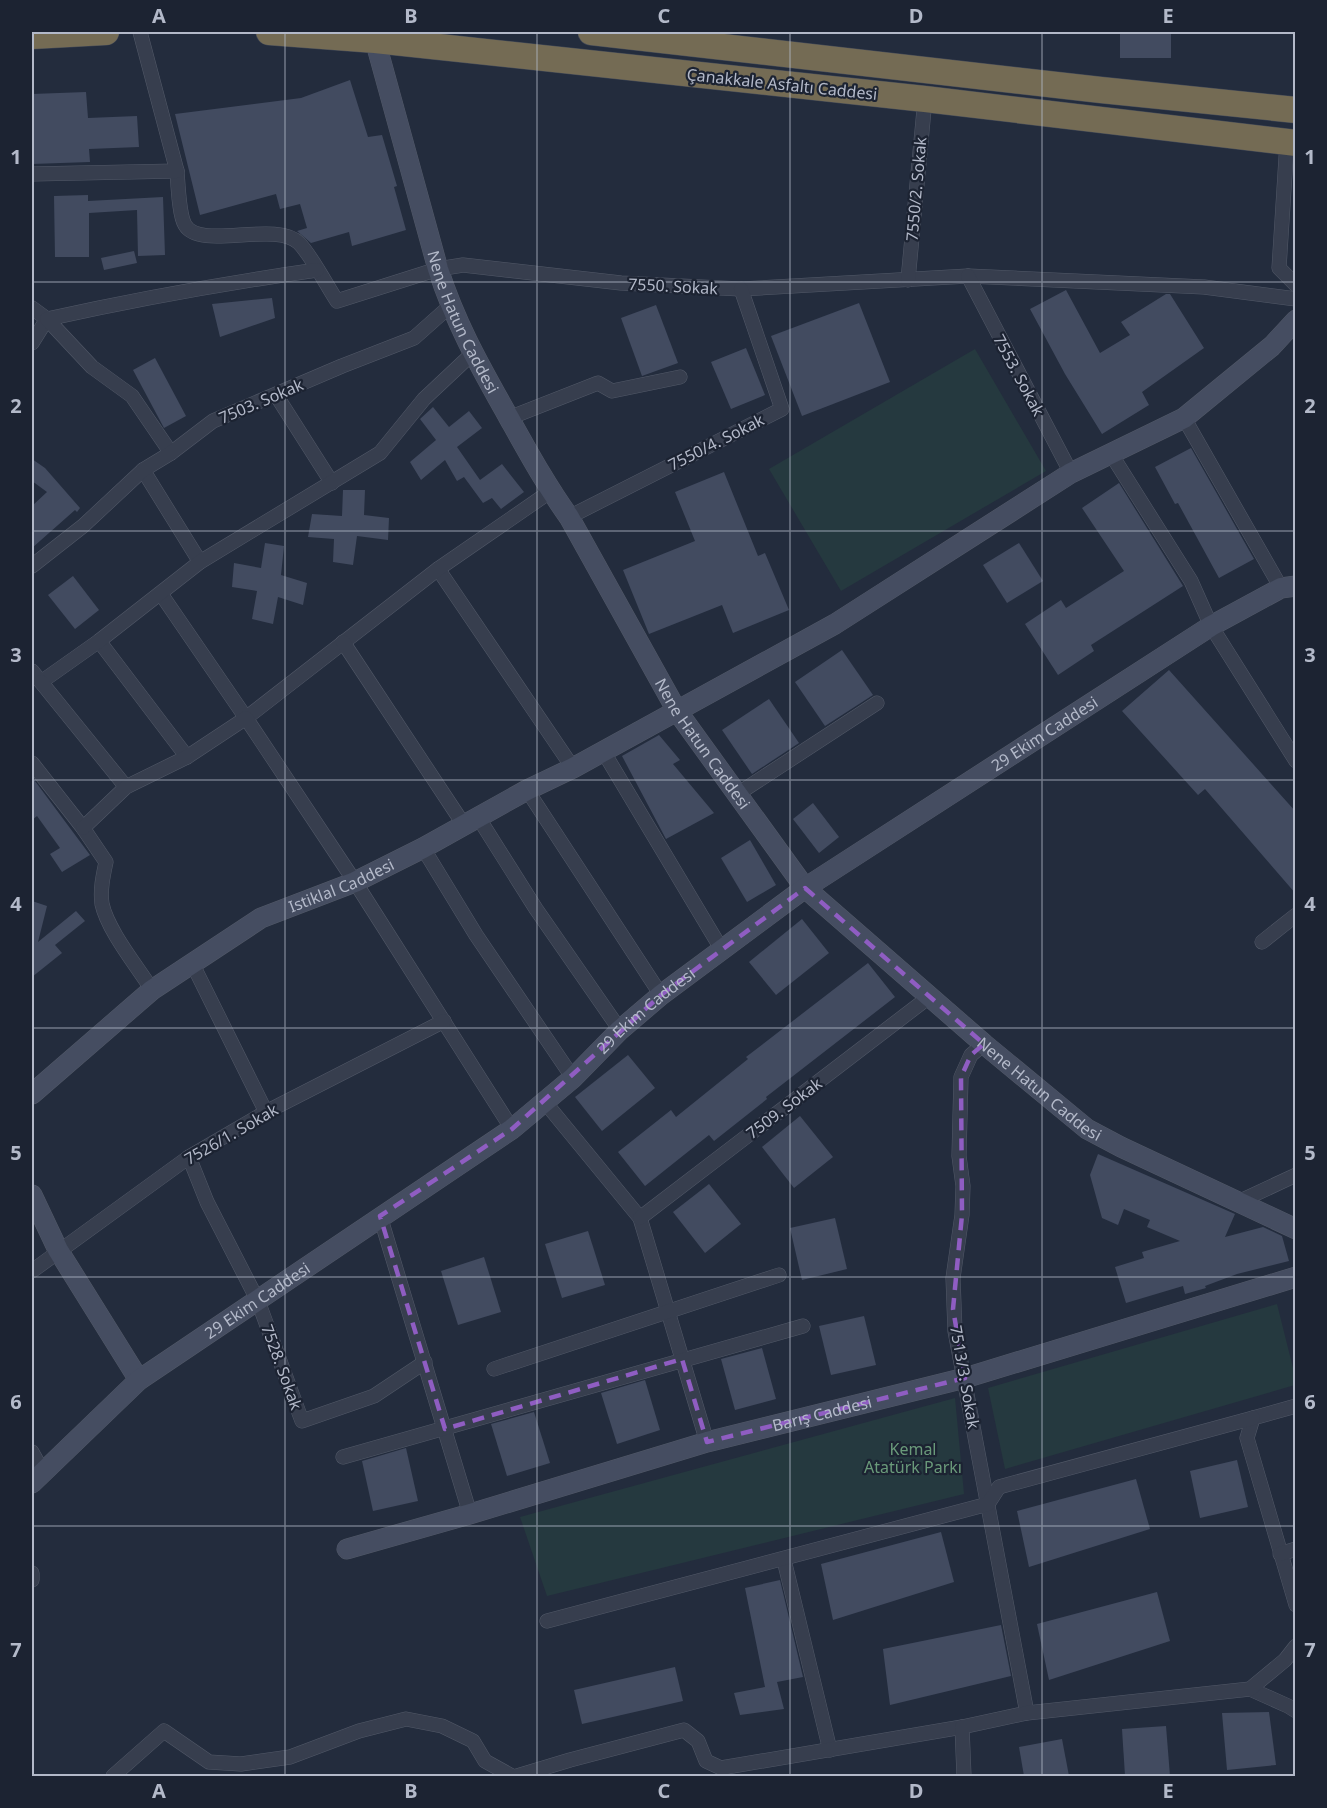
<svg xmlns="http://www.w3.org/2000/svg" width="1327" height="1808" viewBox="0 0 1327 1808" font-family="'Noto Sans',sans-serif">
	<style>
		.green { fill: #25393f }
		.building { fill: #424b60 }
		.lines { fill: none; stroke-linecap: round; stroke-linejoin: round }
		.street-casing { stroke: #525968; stroke-width: 15 }
		.secondary-casing { stroke: #525968; stroke-width: 21 }
		.highway-casing { stroke: #424958; stroke-width: 27 }
		.street { stroke: #373e4e; stroke-width: 14 }
		.secondary { stroke: #454d61; stroke-width: 20 }
		.highway { stroke: #746b54; stroke-width: 26 }
		.marked { fill: none; stroke: #8f5dc2; stroke-width: 4.5; stroke-dasharray: 12 8; stroke-linejoin: round }
		.grid { fill: none; stroke: #b3b9c9; stroke-width: 1.5; stroke-opacity: 0.55 }
		.labels { text-anchor: middle; stroke-width: 4.5; stroke-linejoin: round; paint-order: stroke }
		.street-label { font-size: 16px; fill: #b3b9c9; stroke: #1c2332 }
		.park-label { font-size: 16px; fill: #6a9a7a; stroke: #1c2332 }
		.neatline { fill: none; stroke: #b3b9c9; stroke-width: 2 }
		.grid-label { font-size: 20px; text-anchor: middle; font-weight: bold; fill: #b3b9c9 }
	</style>
	<rect width="100%" height="100%" fill="#232c3d"/>
	<g class="green">
		<path d="M 975,349 L 1046,471 L 841,591 L 769,469 Z"/>
		<path d="M 1277,1304 L 1295,1376 L 1295,1385 L 1005,1469 L 988,1388 Z"/>
		<path d="M 955,1398 L 964,1494 L 547,1596 L 520,1517 Z"/>
	</g>
	<g class="building">
		<rect x="1120" y="32" width="51" height="26"/>
		<path d="M 350,80 L 368,137 L 382,135 L 397,186 L 394,187 L 406,230 L 352,246 L 349,232 L 311,243 L 297,231 L 307,228 L 300,204 L 280,209 L 276,194 L 200,215 L 175,114 L 301,98 Z"/>
		<path d="M 86,92 L 88,118 L 137,116 L 139,147 L 89,149 L 90,162 L 32,164 L 32,94 Z"/>
		<path d="M 88,195 L 88,201 L 163,197 L 165,255 L 138,256 L 137,210 L 89,213 L 89,257 L 55,257 L 54,196 Z"/>
		<path d="M 134,251 L 137,263 L 104,270 L 101,258 Z"/>
		<path d="M 1066,290 L 1100,353 L 1130,335 L 1121,322 L 1166,294 L 1170,294 L 1204,348 L 1142,392 L 1149,405 L 1102,434 L 1065,374 L 1030,309 Z"/>
		<path d="M 272,298 L 275,318 L 220,337 L 212,304 Z"/>
		<path d="M 859,303 L 890,382 L 802,416 L 771,336 Z"/>
		<path d="M 656,305 L 678,363 L 642,376 L 621,318 Z"/>
		<path d="M 746,348 L 765,395 L 731,409 L 711,362 Z"/>
		<path d="M 155,358 L 186,416 L 164,428 L 133,370 Z"/>
		<path d="M 433,407 L 449,427 L 469,411 L 482,428 L 457,447 L 480,480 L 502,464 L 524,492 L 501,509 L 492,498 L 483,503 L 464,477 L 457,481 L 445,460 L 421,480 L 410,462 L 436,440 L 420,419 Z"/>
		<path d="M 1191,448 L 1254,559 L 1219,578 L 1178,503 L 1175,504 L 1155,467 Z"/>
		<path d="M 32,459 L 45,468 L 80,508 L 77,512 L 75,510 L 32,548 L 32,506 L 47,492 L 32,481 Z"/>
		<path d="M 724,472 L 758,556 L 765,553 L 789,610 L 733,633 L 722,605 L 649,634 L 623,570 L 695,541 L 675,492 Z"/>
		<path d="M 1119,483 L 1183,586 L 1091,645 L 1094,651 L 1058,675 L 1025,624 L 1061,600 L 1066,608 L 1124,571 L 1082,508 Z"/>
		<path d="M 343,490 L 365,490 L 364,515 L 389,518 L 388,540 L 357,536 L 353,565 L 333,562 L 334,539 L 308,537 L 312,514 L 342,516 Z"/>
		<path d="M 265,543 L 284,546 L 281,575 L 307,583 L 303,605 L 278,597 L 273,624 L 252,619 L 257,591 L 232,587 L 234,563 L 261,568 Z"/>
		<path d="M 1019,543 L 1043,581 L 1007,603 L 983,565 Z"/>
		<path d="M 73,576 L 99,610 L 75,629 L 48,595 Z"/>
		<path d="M 842,650 L 873,695 L 825,726 L 795,682 Z"/>
		<path d="M 1169,670 L 1296,812 L 1296,894 L 1205,789 L 1198,795 L 1122,711 Z"/>
		<path d="M 769,699 L 799,743 L 752,774 L 722,730 Z"/>
		<path d="M 659,735 L 680,760 L 673,764 L 714,813 L 666,839 L 622,756 Z"/>
		<path d="M 32,777 L 90,855 L 62,872 L 50,854 L 60,848 L 37,816 L 32,820 Z"/>
		<path d="M 813,803 L 839,837 L 819,853 L 793,819 Z"/>
		<path d="M 750,840 L 776,885 L 747,902 L 721,858 Z"/>
		<path d="M 32,901 L 47,906 L 38,942 L 76,911 L 85,921 L 55,945 L 62,953 L 32,977 Z"/>
		<path d="M 802,919 L 829,953 L 776,995 L 749,962 Z"/>
		<path d="M 868,963 L 895,997 L 766,1097 L 767,1099 L 714,1141 L 709,1135 L 645,1186 L 618,1152 L 671,1110 L 676,1117 L 748,1059 L 746,1057 Z"/>
		<path d="M 628,1055 L 655,1088 L 602,1131 L 575,1097 Z"/>
		<path d="M 800,1116 L 833,1157 L 794,1188 L 762,1147 Z"/>
		<path d="M 1098,1154 L 1235,1214 L 1225,1237 L 1263,1227 L 1282,1236 L 1289,1261 L 1237,1274 L 1205,1286 L 1206,1288 L 1185,1294 L 1183,1286 L 1126,1303 L 1115,1267 L 1144,1258 L 1142,1252 L 1180,1241 L 1147,1227 L 1150,1220 L 1124,1209 L 1118,1225 L 1102,1218 L 1090,1175 Z"/>
		<path d="M 709,1184 L 741,1224 L 705,1253 L 673,1212 Z"/>
		<path d="M 835,1218 L 847,1269 L 802,1280 L 790,1228 Z"/>
		<path d="M 588,1231 L 605,1285 L 562,1298 L 545,1244 Z"/>
		<path d="M 484,1257 L 501,1312 L 458,1325 L 441,1271 Z"/>
		<path d="M 864,1316 L 876,1365 L 831,1375 L 819,1326 Z"/>
		<path d="M 762,1348 L 776,1399 L 735,1410 L 721,1359 Z"/>
		<path d="M 645,1380 L 660,1430 L 617,1444 L 601,1393 Z"/>
		<path d="M 534,1412 L 550,1463 L 507,1476 L 491,1424 Z"/>
		<path d="M 406,1448 L 418,1501 L 373,1511 L 362,1461 Z"/>
		<path d="M 1237,1460 L 1248,1507 L 1200,1518 L 1190,1471 Z"/>
		<path d="M 1136,1479 L 1150,1529 L 1029,1567 L 1017,1511 Z"/>
		<path d="M 941,1532 L 954,1582 L 833,1620 L 821,1564 Z"/>
		<path d="M 780,1580 L 803,1677 L 777,1682 L 784,1709 L 740,1715 L 734,1693 L 765,1687 L 745,1588 Z"/>
		<path d="M 1157,1592 L 1170,1641 L 1049,1680 L 1037,1624 Z"/>
		<path d="M 1001,1625 L 1011,1676 L 890,1705 L 883,1649 Z"/>
		<path d="M 675,1667 L 683,1701 L 582,1724 L 574,1690 Z"/>
		<path d="M 1269,1712 L 1276,1765 L 1227,1770 L 1222,1713 Z"/>
		<path d="M 1166,1726 L 1170,1776 L 1125,1776 L 1122,1729 Z"/>
		<path d="M 1062,1739 L 1069,1776 L 1024,1776 L 1019,1747 Z"/>
	</g>
	<g class="lines">
		<g class="street-casing">
			<g id="street">
				<path d="M 1287,142 L 1279,268 L 1296,285"/>
				<path d="M 177,171 C 178,184 179,215 185,225 C 200,251 276,220 299,243 C 311,255 327,286 337,301 L 438,269 L 463,265 L 621,283 L 741,289 L 968,276 L 1204,287 L 1296,299"/>
				<path d="M 32,174 L 177,171 L 140,32"/>
				<path d="M 968,276 L 1071,473"/>
				<path d="M 908,280 L 925,99"/>
				<path d="M 32,308 L 47,319 L 32,343"/>
				<path d="M 276,395 L 332,483"/>
				<path d="M 509,418 L 598,383 L 612,391 L 680,377"/>
				<path d="M 1184,418 L 1281,588"/>
				<path d="M 171,453 L 132,396 L 92,367 L 47,319 C 137,299 226,283 317,270"/>
				<path d="M 1111,454 L 1191,581 L 1211,626 L 1296,761"/>
				<path d="M 143,470 L 200,562"/>
				<path d="M 569,517 L 782,409 L 741,289"/>
				<path d="M 32,566 L 83,526 L 143,470 L 171,453 L 213,421 L 342,366 L 414,338 L 450,306"/>
				<path d="M 438,569 L 573,768"/>
				<path d="M 161,594 L 246,718 L 438,569 L 551,491"/>
				<path d="M 99,641 L 187,757"/>
				<path d="M 343,642 L 464,825"/>
				<path d="M 32,671 L 41,682 L 99,641 L 200,562 L 380,453 L 424,399 L 473,353"/>
				<path d="M 41,682 L 126,787"/>
				<path d="M 603,751 L 722,950"/>
				<path d="M 32,763 L 83,828 L 106,862 C 103,876 100,890 102,904 C 108,931 137,966 152,990"/>
				<path d="M 527,790 L 661,995"/>
				<path d="M 736,795 L 877,703"/>
				<path d="M 478,817 L 536,909 L 620,1030"/>
				<path d="M 83,828 L 126,787 L 187,757 L 246,718 L 355,882 L 512,1129"/>
				<path d="M 423,848 L 476,935 L 573,1078"/>
				<path d="M 1262,942 L 1296,915"/>
				<path d="M 192,963 L 266,1112"/>
				<path d="M 984,1044 L 971,1055 L 961,1077 L 959,1156 L 963,1186 L 962,1215 L 953,1278 L 955,1331 L 1027,1713"/>
				<path d="M 544,1101 L 640,1218 L 707,1442"/>
				<path d="M 189,1157 L 207,1202 L 258,1301 L 302,1421 L 374,1396 L 425,1362"/>
				<path d="M 1238,1202 L 1296,1175"/>
				<path d="M 380,1216 L 470,1514"/>
				<path d="M 640,1218 L 929,997"/>
				<path d="M 32,1271 L 189,1157 L 266,1112 L 444,1021"/>
				<path d="M 494,1369 L 779,1275"/>
				<path d="M 1296,1406 L 1253,1418 L 1247,1438 L 1296,1605"/>
				<path d="M 32,1452 L 43,1472"/>
				<path d="M 343,1457 L 803,1326"/>
				<path d="M 1280,1554 L 1296,1549"/>
				<path d="M 784,1560 L 830,1750"/>
				<path d="M 32,1573 L 32,1580"/>
				<path d="M 547,1621 L 988,1504 L 999,1487 L 1253,1418"/>
				<path d="M 1250,1689 L 1288,1706 L 1296,1711"/>
				<path d="M 113,1776 L 164,1731 L 209,1762 L 241,1764 L 290,1757 L 359,1731 L 406,1719 L 442,1726 L 473,1741 L 485,1761 L 512,1776"/>
				<path d="M 517,1776 L 570,1760 L 684,1730 L 698,1741 L 706,1761 L 721,1768 L 962,1727"/>
				<path d="M 964,1776 L 962,1727 L 1027,1713 L 1250,1689 L 1285,1660 L 1296,1646"/>
			</g>
		</g>
		<g class="secondary-casing">
			<g id="secondary">
				<path id="s1" d="M 375,40 L 438,269 C 456,325 481,368 509,418 C 528,452 546,485 569,517 L 677,711 L 805,888 L 984,1044 L 1087,1129 L 1121,1147 L 1296,1229"/>
				<path id="s2" d="M 32,1094 L 152,990 L 261,918 L 355,882 L 423,848 L 527,790 L 573,768 L 835,624 L 1071,473 L 1184,418 L 1272,346 L 1296,320"/>
				<path d="M 32,1195 L 58,1250 L 139,1380"/>
				<path id="s3" d="M 32,1483 L 139,1380 L 512,1129 L 573,1078 L 620,1030 L 661,995 L 805,888 L 1211,626 L 1281,588 L 1296,586"/>
				<path id="s4" d="M 347,1549 L 470,1514 L 707,1442 L 965,1378 L 1296,1277"/>
			</g>
		</g>
		<g class="highway-casing">
			<g id="highway">
				<path d="M 269,32 L 375,40 L 925,99 L 1296,143"/>
				<path d="M 591,32 L 1101,90 L 1296,110"/>
				<path d="M 32,36 L 106,32"/>
			</g>
		</g>
		<use href="#street" class="street"/>
		<use href="#secondary" class="secondary"/>
		<use href="#highway" class="highway"/>
	</g>
	<path class="marked" d="M 805,888 L 984,1044 L 971,1055 L 961,1077 L 962,1215 L 953,1309 L 965,1378 L 707,1442 L 682,1359 L 445,1429 L 380,1216 L 512,1129 L 661,995 Z"/>
	<path class="grid" d="M 285,32 L 285,1776M 537,32 L 537,1776M 790,32 L 790,1776M 1042,32 L 1042,1776M 32,282 L 1296,282M 32,531 L 1296,531M 32,780 L 1296,780M 32,1028 L 1296,1028M 32,1277 L 1296,1277M 32,1526 L 1296,1526"/>
	<g class="labels">
		<g class="street-label">
			<text transform="translate(782 84) rotate(6)" y="6">Çanakkale Asfaltı Caddesi</text>
			<text transform="translate(916 189) rotate(-85)" y="6">7550/2. Sokak</text>
			<text transform="translate(673 286) rotate(3)" y="6">7550. Sokak</text>
			<text dy="6" stroke="none"><textPath href="#s1" startOffset="296">Nene Hatun Caddesi</textPath></text>
			<text transform="translate(1019 375) rotate(62)" y="6">7553. Sokak</text>
			<text transform="translate(261 401) rotate(-23)" y="6">7503. Sokak</text>
			<text transform="translate(716 442) rotate(-27)" y="6">7550/4. Sokak</text>
			<text dy="6" stroke="none"><textPath href="#s3" startOffset="1263">29 Ekim Caddesi</textPath></text>
			<text dy="6" stroke="none"><textPath href="#s1" startOffset="782">Nene Hatun Caddesi</textPath></text>
			<text dy="6" stroke="none"><textPath href="#s2" startOffset="376">Istiklal Caddesi</textPath></text>
			<text dy="6" stroke="none"><textPath href="#s3" startOffset="777">29 Ekim Caddesi</textPath></text>
			<text dy="6" stroke="none"><textPath href="#s1" startOffset="1268">Nene Hatun Caddesi</textPath></text>
			<text transform="translate(784 1108) rotate(-37)" y="6">7509. Sokak</text>
			<text transform="translate(231 1134) rotate(-30)" y="6">7526/1. Sokak</text>
			<text dy="6" stroke="none"><textPath href="#s3" startOffset="291">29 Ekim Caddesi</textPath></text>
			<text transform="translate(282 1367) rotate(70)" y="6">7528. Sokak</text>
			<text transform="translate(965 1377) rotate(80)" y="6">7513/3. Sokak</text>
			<text dy="6" stroke="none"><textPath href="#s4" startOffset="494">Barış Caddesi</textPath></text>
		</g>
		<g class="park-label">
			<text x="913" y="1455">Kemal<tspan x="913" dy="18">Atatürk Parkı</tspan></text>
		</g>
	</g>
	<rect width="1327" height="1808" fill="none" stroke="#1c2332" stroke-width="66"/>
	<rect x="33" y="33" width="1261" height="1742" class="neatline"/>
	<g class="grid-label">
		<text x="159" y="23">A</text>
		<text x="411" y="23">B</text>
		<text x="664" y="23">C</text>
		<text x="916" y="23">D</text>
		<text x="1168" y="23">E</text>
		<text x="16" y="164">1</text>
		<text x="1310" y="164">1</text>
		<text x="16" y="413">2</text>
		<text x="1310" y="413">2</text>
		<text x="16" y="662">3</text>
		<text x="1310" y="662">3</text>
		<text x="16" y="911">4</text>
		<text x="1310" y="911">4</text>
		<text x="16" y="1160">5</text>
		<text x="1310" y="1160">5</text>
		<text x="16" y="1409">6</text>
		<text x="1310" y="1409">6</text>
		<text x="16" y="1657">7</text>
		<text x="1310" y="1657">7</text>
		<text x="159" y="1798">A</text>
		<text x="411" y="1798">B</text>
		<text x="664" y="1798">C</text>
		<text x="916" y="1798">D</text>
		<text x="1168" y="1798">E</text>
	</g>
</svg>
